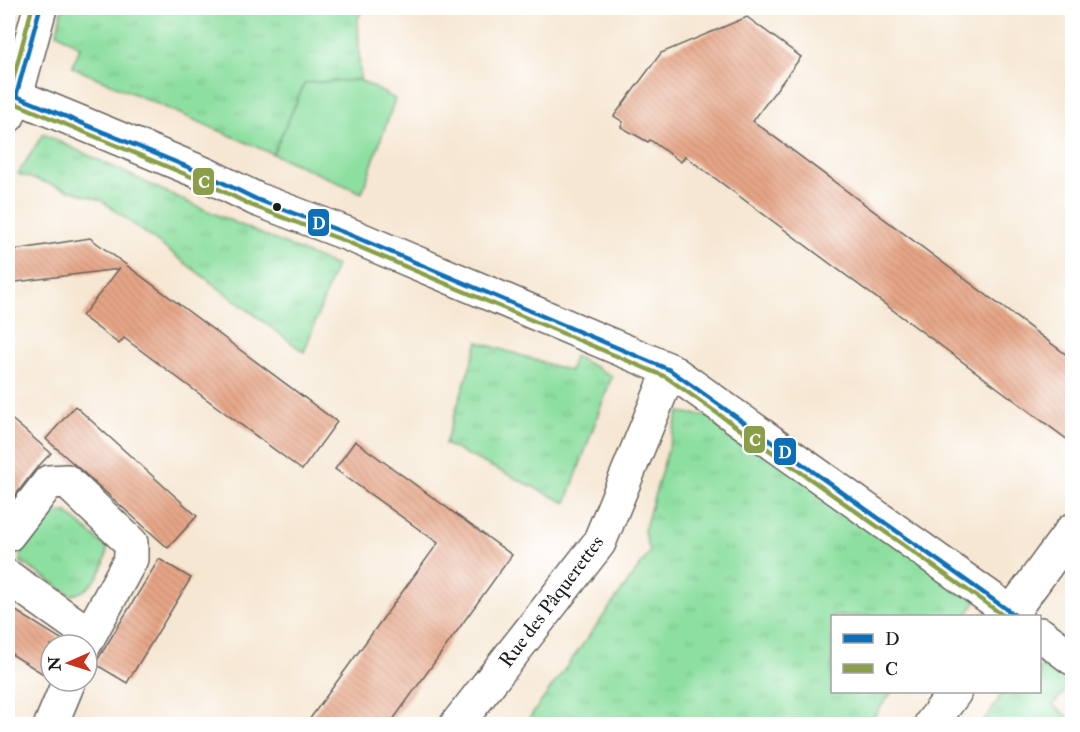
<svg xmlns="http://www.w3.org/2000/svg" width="1080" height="732" viewBox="0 0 1080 732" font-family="'IM FELL Double Pica',serif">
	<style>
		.grass { fill: url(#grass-tufts); stroke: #547e5e; stroke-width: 1.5 }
		.green { fill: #8ddfa0; stroke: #547e5e; stroke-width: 1.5 }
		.building { fill: url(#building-back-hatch) }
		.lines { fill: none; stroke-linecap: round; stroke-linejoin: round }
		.street-casing { stroke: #68635c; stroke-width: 36 }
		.street { stroke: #fff; stroke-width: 33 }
		.bus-1-casing { stroke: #fff; stroke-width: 9 }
		.bus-2-casing { stroke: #fff; stroke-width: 9 }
		.bus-1 { stroke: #0c6fb8; stroke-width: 4.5 }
		.bus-2 { stroke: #8b9f4a; stroke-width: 4.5 }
		.bus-dot { fill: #1c1c1c; stroke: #fff; stroke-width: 2 }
		.labels { text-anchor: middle; stroke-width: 5; stroke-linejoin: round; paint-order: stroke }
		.street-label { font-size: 20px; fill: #1c1c1c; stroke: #fff }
		.line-badge { stroke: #fff; stroke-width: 2 }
		.badge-label { font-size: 16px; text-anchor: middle; font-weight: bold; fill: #fff }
	</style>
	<defs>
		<pattern id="grass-tufts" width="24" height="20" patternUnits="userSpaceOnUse" patternTransform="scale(1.5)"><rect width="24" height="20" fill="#8ddfa0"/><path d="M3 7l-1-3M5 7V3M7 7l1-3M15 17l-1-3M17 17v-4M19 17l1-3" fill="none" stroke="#79bf89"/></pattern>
		<pattern id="building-back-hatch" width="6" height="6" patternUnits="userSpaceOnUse" patternTransform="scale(1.5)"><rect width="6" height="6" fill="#e6a586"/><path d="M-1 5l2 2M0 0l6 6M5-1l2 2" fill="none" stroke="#c58d73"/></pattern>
	</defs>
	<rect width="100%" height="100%" fill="#fff"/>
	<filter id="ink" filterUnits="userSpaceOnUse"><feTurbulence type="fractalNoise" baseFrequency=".0167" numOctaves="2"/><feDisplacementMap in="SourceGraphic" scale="12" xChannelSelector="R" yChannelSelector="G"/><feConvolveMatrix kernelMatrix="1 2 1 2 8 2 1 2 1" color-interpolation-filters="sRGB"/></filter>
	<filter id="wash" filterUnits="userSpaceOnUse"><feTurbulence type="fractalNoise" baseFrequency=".008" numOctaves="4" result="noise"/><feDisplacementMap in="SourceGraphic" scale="24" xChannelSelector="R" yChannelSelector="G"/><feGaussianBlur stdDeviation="1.35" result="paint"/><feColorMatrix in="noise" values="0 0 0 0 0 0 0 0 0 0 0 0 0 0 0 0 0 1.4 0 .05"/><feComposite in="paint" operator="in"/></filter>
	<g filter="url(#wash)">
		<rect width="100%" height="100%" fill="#f6e7d3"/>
		<g class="grass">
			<path d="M 62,8 L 363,8 L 358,19 L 360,80 L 305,83 L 273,154 L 72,67 L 80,47 L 57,33 Z"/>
			<path d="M 43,134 L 194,205 L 336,266 L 304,352 L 101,200 L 18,174 Z"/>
			<path d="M 478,342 L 570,371 L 574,356 L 612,376 L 566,503 L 445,444 Z"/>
			<path d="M 679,412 L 744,422 L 982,593 L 966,616 L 832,616 L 832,692 L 892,692 L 868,724 L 525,724 L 650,552 L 644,531 Z"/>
			<path d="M 56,512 L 67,513 L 107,548 C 106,568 93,592 71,595 L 21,562 L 20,554 Z"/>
			<path d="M 1040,634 L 1072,658 L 1072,683 L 1053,705 L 1072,720 L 1072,724 L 982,724 L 999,699 L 1001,692 L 1040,692 Z"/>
		</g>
		<path class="green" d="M 360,80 L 395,99 L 362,193 L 273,154 L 305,83 Z"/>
		<g id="blocks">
			<g class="building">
				<path d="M 747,17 L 801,57 L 753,121 L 1072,359 L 1072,443 L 685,156 L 681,162 L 650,140 L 648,142 L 621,127 L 623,122 L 614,116 L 661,53 Z"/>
				<path d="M 90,238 L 337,422 L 302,470 L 124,338 L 119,344 L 82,316 L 119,269 L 8,283 L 8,251 Z"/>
				<path d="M 75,406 L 197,516 L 168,548 L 46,439 Z"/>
				<path d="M 8,416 L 51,453 L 34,471 L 8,505 Z"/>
				<path d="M 355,441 L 512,555 L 390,724 L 306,724 L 438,543 L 335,469 Z"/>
				<path d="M 159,559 L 191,578 L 127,683 L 95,664 Z"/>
				<path d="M 8,606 L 66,642 L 65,645 L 51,645 L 51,667 L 45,675 L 8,652 Z"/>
			</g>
		</g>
	</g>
	<g filter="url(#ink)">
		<use href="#blocks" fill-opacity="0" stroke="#68635c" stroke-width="1.5"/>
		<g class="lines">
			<g class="street-casing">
				<g id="street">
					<path d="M 16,96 L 207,175 L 256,199 L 348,234 L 670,370 L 1016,616"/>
					<path d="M 8,116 L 16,96 L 40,8"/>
					<path d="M 8,535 L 49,482 L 66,481 L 131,543 L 131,559 L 84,645"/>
					<path d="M 8,577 L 89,634"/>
					<path d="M 1009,616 L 1072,530"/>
					<path d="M 1040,634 L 1072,658"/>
					<path d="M 51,724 L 69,681"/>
					<path d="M 457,724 L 599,543 L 670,370"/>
					<path d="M 931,724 L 955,692"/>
				</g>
			</g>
			<use href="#street" class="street"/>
			<g class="bus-1-casing">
				<g id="bus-1">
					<path d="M 16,96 L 207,175 L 256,199 L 348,234 L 670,370 L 1016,616"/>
					<path d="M 16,96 L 40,8"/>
				</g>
			</g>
			<g class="bus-2-casing">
				<path id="bus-2" d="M 32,8 L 9,95 L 12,102 L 204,182 L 253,206 L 345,241 L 666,377 L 1004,616"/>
			</g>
			<use href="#bus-1" class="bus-1"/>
			<use href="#bus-2" class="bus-2"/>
		</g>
	</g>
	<circle class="bus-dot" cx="277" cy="207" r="5"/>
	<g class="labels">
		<g class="street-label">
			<text transform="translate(551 601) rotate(-53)" y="7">Rue des Pâquerettes</text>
		</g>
	</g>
	<g class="line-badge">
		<rect x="192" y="167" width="23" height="29" rx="6" fill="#8b9f4a"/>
		<rect x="307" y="208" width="23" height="29" rx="6" fill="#0c6fb8"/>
		<rect x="743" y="425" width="23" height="29" rx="6" fill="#8b9f4a"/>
		<rect x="773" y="437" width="24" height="29" rx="6" fill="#0c6fb8"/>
	</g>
	<g class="badge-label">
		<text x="204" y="188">C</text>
		<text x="319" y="229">D</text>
		<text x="755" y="446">C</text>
		<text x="785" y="458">D</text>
	</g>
	<rect width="1080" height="732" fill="none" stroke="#fff" stroke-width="30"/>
	<rect x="831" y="615" width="210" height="78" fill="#ffffff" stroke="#a4a4a4" stroke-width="1.5"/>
	<rect x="843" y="634" width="30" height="9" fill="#0c6fb8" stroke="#a4a4a4" stroke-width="1.5"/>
	<text x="885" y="645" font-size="18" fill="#1c1c1c">D</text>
	<rect x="843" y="664" width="30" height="9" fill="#8b9f4a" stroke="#a4a4a4" stroke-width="1.5"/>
	<text x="885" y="675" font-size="18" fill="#1c1c1c">C</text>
	<g transform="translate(69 663) rotate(267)"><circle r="28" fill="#ffffff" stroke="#a4a4a4" stroke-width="1.5"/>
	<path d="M0-4.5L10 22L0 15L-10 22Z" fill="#c8321e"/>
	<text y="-9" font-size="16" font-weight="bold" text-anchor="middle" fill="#1c1c1c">N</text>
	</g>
</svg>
